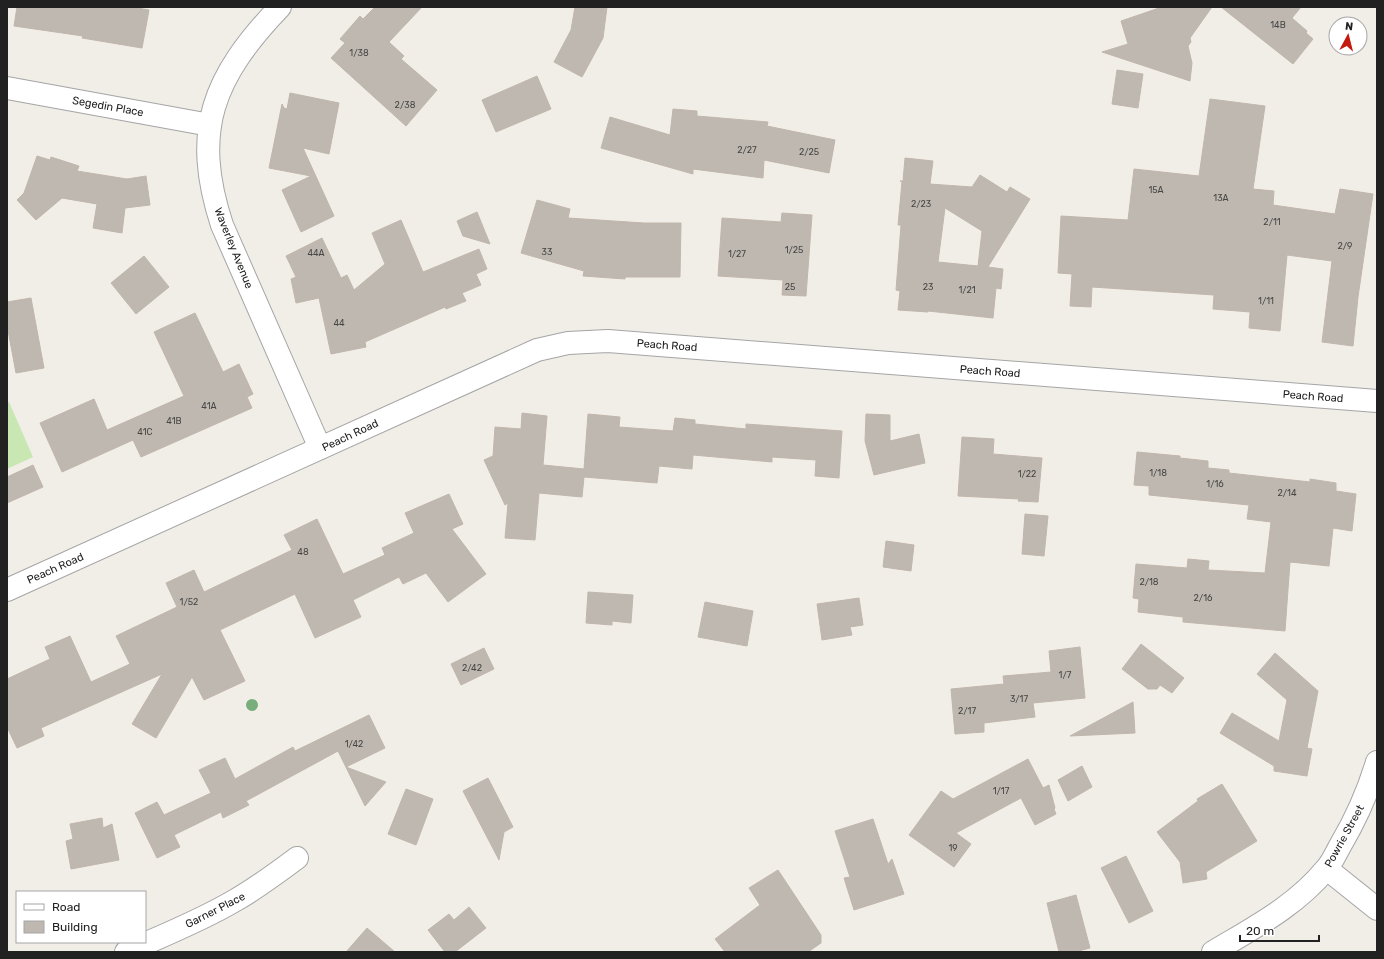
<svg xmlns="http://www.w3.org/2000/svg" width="1384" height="959" viewBox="0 0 1384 959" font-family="Rubik,sans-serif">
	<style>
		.grass { fill: #c9e7b2 }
		.building { fill: #beb8b1; stroke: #c1b6ab; fill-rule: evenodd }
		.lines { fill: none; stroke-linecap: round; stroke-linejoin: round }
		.street-casing { stroke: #a5a5a5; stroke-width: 24 }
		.street { stroke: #fff; stroke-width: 22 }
		.tree { fill: #77ae7b }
		.labels { text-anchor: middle; stroke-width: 3; stroke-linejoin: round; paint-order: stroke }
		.number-label { font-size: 9px; fill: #484745 }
		.street-label { font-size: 11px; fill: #212121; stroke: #fff }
	</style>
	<rect width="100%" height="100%" fill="#f1eee8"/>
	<path class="grass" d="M 9,402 L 33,457 L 7,469 L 7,403 Z"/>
	<g class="building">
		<path d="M 17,7 L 132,7 L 149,10 L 142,48 L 82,38 L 83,36 L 14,26 Z"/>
		<path d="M 375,7 L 422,7 L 389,42 L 404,56 L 401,59 L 437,90 L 406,126 L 331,58 L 345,43 L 340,39 L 360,16 L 363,19 Z"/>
		<path d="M 575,7 L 607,7 L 603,38 L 582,77 L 554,62 L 571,30 Z"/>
		<path d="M 1162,7 L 1212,7 L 1190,38 L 1191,42 L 1188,46 L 1192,63 L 1190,81 L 1102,52 L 1128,44 L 1121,21 Z"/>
		<path d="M 1221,7 L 1301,7 L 1292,18 L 1307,31 L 1306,33 L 1313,39 L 1293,64 Z"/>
		<path d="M 1117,70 L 1143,74 L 1138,108 L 1112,104 Z"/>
		<path d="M 537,76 L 551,109 L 496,132 L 482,100 Z"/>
		<path d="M 290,93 L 339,103 L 329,154 L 303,148 L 334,216 L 301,232 L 282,190 L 311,176 L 269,168 L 282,104 L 284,108 L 287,109 Z"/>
		<path d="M 1210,99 L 1265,106 L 1253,189 L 1274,191 L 1273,205 L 1335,214 L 1340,189 L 1373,194 L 1358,297 L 1353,346 L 1322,342 L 1332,261 L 1287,255 L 1280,331 L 1249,328 L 1250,312 L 1213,309 L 1214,295 L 1092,287 L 1091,307 L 1070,306 L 1072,274 L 1058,273 L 1061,216 L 1128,220 L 1134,169 L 1199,176 Z"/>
		<path d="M 673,109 L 697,111 L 697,116 L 768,122 L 767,126 L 835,140 L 829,173 L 764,160 L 763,178 L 693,169 L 693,174 L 601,148 L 610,117 L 670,135 Z"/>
		<path d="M 37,156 L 50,160 L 51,157 L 79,166 L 77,171 L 127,179 L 146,176 L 150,205 L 125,208 L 122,233 L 93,228 L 97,204 L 62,198 L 36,220 L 17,200 L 24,193 Z"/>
		<path d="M 905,158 L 933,161 L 930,184 L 972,187 L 980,175 L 1007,192 L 1010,187 L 1030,199 L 988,267 L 1003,269 L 1001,289 L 996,288 L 993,318 L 928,311 L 928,312 L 898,310 L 900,291 L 896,290 L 901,225 L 898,225 L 902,182 L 900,181 L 903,181 ZM 945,208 L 982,231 L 978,266 L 938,262 Z"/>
		<path d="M 537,200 L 570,209 L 568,218 L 644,223 L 681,223 L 680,277 L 625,277 L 625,279 L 583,276 L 584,271 L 521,253 Z"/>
		<path d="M 477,212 L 490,244 L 463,236 L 457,221 Z"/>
		<path d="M 782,213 L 812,215 L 806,296 L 782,295 L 783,280 L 718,276 L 722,218 L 781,222 Z"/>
		<path d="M 401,220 L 423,272 L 479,249 L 487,269 L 476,274 L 481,285 L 462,293 L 466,301 L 446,309 L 445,307 L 365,342 L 366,347 L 331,354 L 319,298 L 296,303 L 291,279 L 296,277 L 286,256 L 322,238 L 341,278 L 347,275 L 354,290 L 385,264 L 372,233 Z"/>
		<path d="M 144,256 L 169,287 L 136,314 L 111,283 Z"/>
		<path d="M 31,298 L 44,368 L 16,373 L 7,325 L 7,302 Z"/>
		<path d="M 195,313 L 223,372 L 239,364 L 253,394 L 247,397 L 252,408 L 141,457 L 133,440 L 62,472 L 40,423 L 94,399 L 107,430 L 184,396 L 154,332 Z"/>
		<path d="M 522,413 L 547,416 L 543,465 L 584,469 L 588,414 L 620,417 L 619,427 L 673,431 L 675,418 L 695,420 L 695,424 L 746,429 L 746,424 L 842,431 L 839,478 L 815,476 L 816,460 L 772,457 L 772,462 L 693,455 L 692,469 L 659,466 L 657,483 L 584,477 L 582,497 L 539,493 L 535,540 L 505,538 L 508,503 L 505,505 L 484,460 L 493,456 L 495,427 L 521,429 Z"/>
		<path d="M 866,414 L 890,415 L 890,441 L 919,434 L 925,463 L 874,475 L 865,441 Z"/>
		<path d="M 962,437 L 994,439 L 993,454 L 1042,458 L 1038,502 L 1018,501 L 1019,499 L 958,496 Z"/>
		<path d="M 1137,452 L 1180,456 L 1180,458 L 1208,461 L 1208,468 L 1229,470 L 1229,473 L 1310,482 L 1310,479 L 1336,483 L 1336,491 L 1356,494 L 1352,531 L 1333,528 L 1329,566 L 1290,562 L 1285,631 L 1183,622 L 1183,617 L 1138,612 L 1139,599 L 1133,598 L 1136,564 L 1187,568 L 1188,559 L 1209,561 L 1208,570 L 1265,573 L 1271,522 L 1247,519 L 1249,505 L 1149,495 L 1149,486 L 1134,485 Z"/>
		<path d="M 33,465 L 43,487 L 7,503 L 7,477 Z"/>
		<path d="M 449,494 L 463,524 L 452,529 L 486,574 L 448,602 L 426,573 L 403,584 L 399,577 L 353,600 L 361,617 L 315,638 L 295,594 L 220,630 L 245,681 L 204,700 L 192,677 L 156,738 L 132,724 L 162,674 L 41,728 L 44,736 L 17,748 L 7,727 L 7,679 L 50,659 L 45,647 L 70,636 L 91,682 L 130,664 L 116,636 L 177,607 L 166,583 L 194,570 L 204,592 L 292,550 L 284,535 L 317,519 L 343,574 L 385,555 L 382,548 L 414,533 L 405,513 Z"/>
		<path d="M 1025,514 L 1048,516 L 1044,556 L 1022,554 Z"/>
		<path d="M 886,541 L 914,545 L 911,571 L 883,567 Z"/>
		<path d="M 588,592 L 633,595 L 631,623 L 612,621 L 612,625 L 586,623 Z"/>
		<path d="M 859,598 L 863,625 L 850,627 L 852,635 L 822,640 L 817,604 Z"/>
		<path d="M 705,602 L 753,611 L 747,646 L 698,637 Z"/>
		<path d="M 1141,644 L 1184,678 L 1172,693 L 1160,685 L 1157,689 L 1148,689 L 1122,669 Z"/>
		<path d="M 1080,647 L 1085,698 L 1033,703 L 1035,717 L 984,723 L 984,732 L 955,734 L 951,689 L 1004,684 L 1003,676 L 1051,672 L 1049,651 Z"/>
		<path d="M 484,648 L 494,669 L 461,685 L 451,664 Z"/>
		<path d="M 1275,653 L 1318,691 L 1307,748 L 1312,749 L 1307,776 L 1274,771 L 1274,766 L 1220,733 L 1232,713 L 1279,741 L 1287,700 L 1257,674 Z"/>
		<path d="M 1133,702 L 1135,733 L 1070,736 Z"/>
		<path d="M 369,715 L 385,748 L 346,767 L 386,782 L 365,806 L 338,751 L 246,801 L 249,805 L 223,818 L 221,812 L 174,835 L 180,847 L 157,858 L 135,813 L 157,802 L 164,815 L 211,793 L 199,770 L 225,758 L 235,779 L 293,747 L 295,751 Z"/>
		<path d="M 1028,759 L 1043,788 L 1049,785 L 1055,808 L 1054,809 L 1056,814 L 1035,825 L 1021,798 L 956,833 L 971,844 L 954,867 L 909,835 L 941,791 L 953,799 Z"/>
		<path d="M 1082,766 L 1092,787 L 1068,801 L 1058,780 Z"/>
		<path d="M 488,778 L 513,827 L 504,832 L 499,860 L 463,791 Z"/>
		<path d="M 1222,784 L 1257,841 L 1206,872 L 1207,879 L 1183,883 L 1180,862 L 1157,832 L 1198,801 L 1197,799 Z"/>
		<path d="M 406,789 L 433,799 L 416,845 L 388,834 Z"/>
		<path d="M 102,818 L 103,828 L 112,824 L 119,860 L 71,869 L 66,841 L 73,839 L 70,824 Z"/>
		<path d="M 873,819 L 888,864 L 892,859 L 904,894 L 854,910 L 844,878 L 850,877 L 835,831 Z"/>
		<path d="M 1126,856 L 1153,911 L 1129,923 L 1101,868 Z"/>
		<path d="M 778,870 L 821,935 L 821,943 L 808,952 L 725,952 L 715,939 L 760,905 L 749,888 Z"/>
		<path d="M 1076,895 L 1090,948 L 1075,952 L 1059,952 L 1047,903 Z"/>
		<path d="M 469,907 L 486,928 L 455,952 L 445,952 L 428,930 L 449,914 L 454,920 Z"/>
		<path d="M 367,928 L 395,952 L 346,952 Z"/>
	</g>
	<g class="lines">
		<g class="street-casing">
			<g id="street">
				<path d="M 280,7 C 213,77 191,130 222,225 L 320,448"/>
				<path d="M 7,88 L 210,125"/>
				<path d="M 7,590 L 537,350 L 568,343 L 608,341 L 1377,401"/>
				<path d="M 1327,869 L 1377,909"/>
				<path d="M 126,952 C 162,936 200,921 234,901 C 257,888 277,873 297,858"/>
				<path d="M 1213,952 C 1253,928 1296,906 1326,869 C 1332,863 1336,853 1340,846 C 1356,819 1368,792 1377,762"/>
			</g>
		</g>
		<use href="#street" class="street"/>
	</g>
	<circle class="tree" cx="252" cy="705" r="6"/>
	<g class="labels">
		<g class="number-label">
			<text x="1278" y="28">14B</text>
			<text x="359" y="56">1/38</text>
			<text x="405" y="108">2/38</text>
			<text x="747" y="153">2/27</text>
			<text x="809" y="155">2/25</text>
			<text x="1156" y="193">15A</text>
			<text x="1221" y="201">13A</text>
			<text x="921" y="207">2/23</text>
			<text x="1272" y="225">2/11</text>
			<text x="1345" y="249">2/9</text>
			<text x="794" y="253">1/25</text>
			<text x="547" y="255">33</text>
			<text x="316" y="256">44A</text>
			<text x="737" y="257">1/27</text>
			<text x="790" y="290">25</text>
			<text x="928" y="290">23</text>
			<text x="967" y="293">1/21</text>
			<text x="1266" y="304">1/11</text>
			<text x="339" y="326">44</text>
			<text x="209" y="409">41A</text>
			<text x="174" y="424">41B</text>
			<text x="145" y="435">41C</text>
			<text x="1158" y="476">1/18</text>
			<text x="1027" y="477">1/22</text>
			<text x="1215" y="487">1/16</text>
			<text x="1287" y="496">2/14</text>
			<text x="303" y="555">48</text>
			<text x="1149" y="585">2/18</text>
			<text x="1203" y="601">2/16</text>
			<text x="189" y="605">1/52</text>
			<text x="472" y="671">2/42</text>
			<text x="1065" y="678">1/7</text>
			<text x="1019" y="702">3/17</text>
			<text x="967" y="714">2/17</text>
			<text x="354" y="747">1/42</text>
			<text x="1001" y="794">1/17</text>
			<text x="953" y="851">19</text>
		</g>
		<g class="street-label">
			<text transform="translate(108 106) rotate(10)" y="4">Segedin Place</text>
			<text transform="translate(234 248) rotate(68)" y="4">Waverley Avenue</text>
			<text transform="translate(667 345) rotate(4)" y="4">Peach Road</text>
			<text transform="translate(990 371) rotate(4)" y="4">Peach Road</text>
			<text transform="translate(1313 396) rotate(4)" y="4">Peach Road</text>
			<text transform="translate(350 435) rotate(-25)" y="4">Peach Road</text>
			<text transform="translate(55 568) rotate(-24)" y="4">Peach Road</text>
			<text transform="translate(1344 836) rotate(-61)" y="4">Powrie Street</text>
			<text transform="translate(215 910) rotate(-27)" y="4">Garner Place</text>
		</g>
	</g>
	<rect width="1384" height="959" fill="none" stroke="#212121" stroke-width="16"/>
	<rect x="16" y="891" width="130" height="52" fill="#ffffff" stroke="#a6a6a6"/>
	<rect x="24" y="904" width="20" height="6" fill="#ffffff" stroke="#a6a6a6"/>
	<text x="52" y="911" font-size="12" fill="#212121">Road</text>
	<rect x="24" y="921" width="20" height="12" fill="#beb8b1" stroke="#a6a6a6"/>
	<text x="52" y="931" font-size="12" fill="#212121">Building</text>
	<g transform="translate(1348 36) rotate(7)"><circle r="19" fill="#ffffff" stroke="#a6a6a6"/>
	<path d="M0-3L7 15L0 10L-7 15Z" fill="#c4190e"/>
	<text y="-6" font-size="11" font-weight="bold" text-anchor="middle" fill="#212121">N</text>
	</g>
	<path d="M1240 935v6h79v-6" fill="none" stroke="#212121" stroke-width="2"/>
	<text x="1246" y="935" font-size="12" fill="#212121" stroke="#ffffff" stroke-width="3" paint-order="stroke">20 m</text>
</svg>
